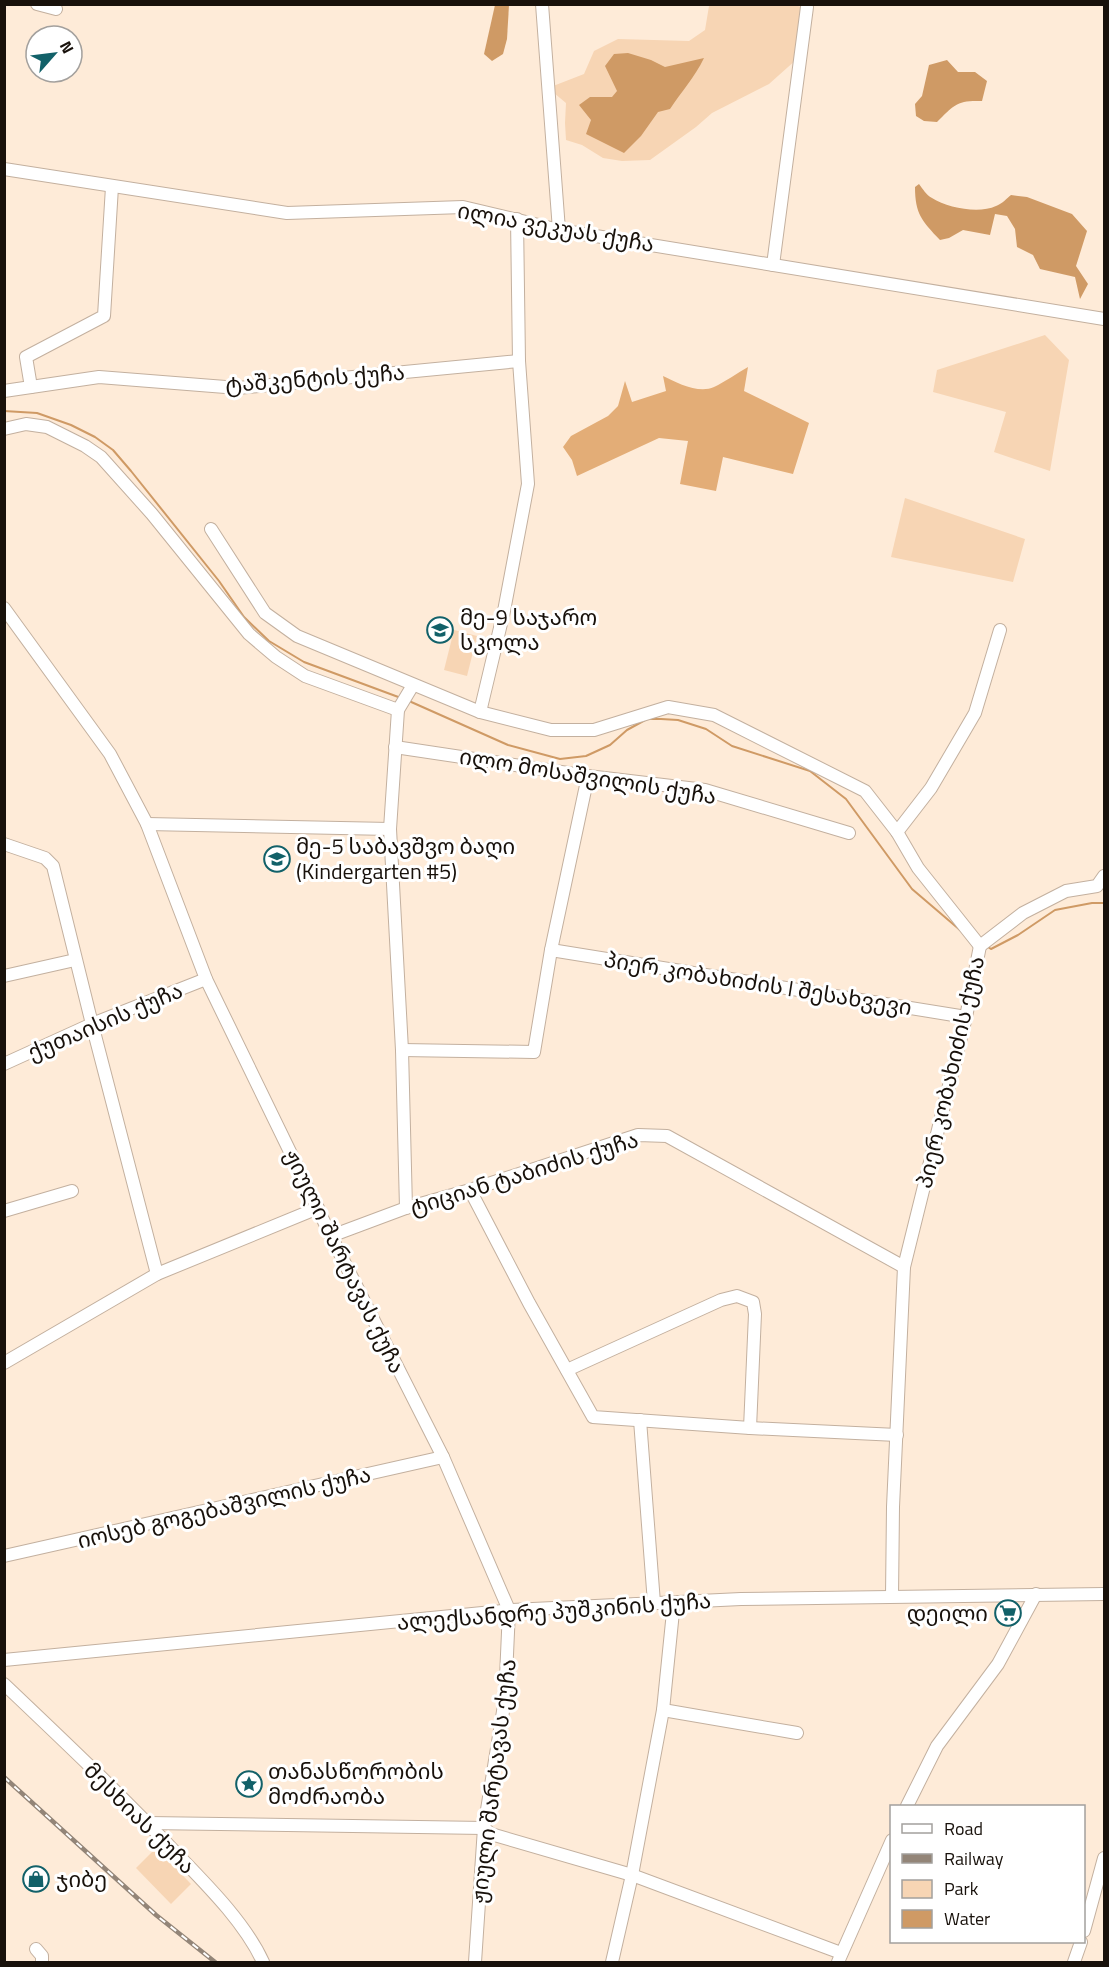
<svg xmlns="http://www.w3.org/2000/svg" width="1109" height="1967" viewBox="0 0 1109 1967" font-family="'Titillium Web','Noto Sans Georgian',sans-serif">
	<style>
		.green { fill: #f7d5b4 }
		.forest { fill: #e3ad77 }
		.water { fill: #cf9a65 }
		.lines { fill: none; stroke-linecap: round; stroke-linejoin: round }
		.stream { stroke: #cf9a65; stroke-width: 2 }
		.minor-casing { stroke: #c3b09f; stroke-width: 14 }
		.minor { stroke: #fff; stroke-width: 12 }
		.rail-casing { stroke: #938578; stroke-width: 4.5 }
		.rail { stroke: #fff; stroke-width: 2; stroke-dasharray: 7; stroke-linecap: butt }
		.labels { text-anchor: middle; stroke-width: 6; stroke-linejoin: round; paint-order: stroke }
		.street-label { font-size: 22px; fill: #18110b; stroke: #fff }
		.poi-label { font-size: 22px; fill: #18110b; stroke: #fff; text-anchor: start }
	</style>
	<rect width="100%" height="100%" fill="#feebd8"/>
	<g class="green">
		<path d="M 787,4 L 803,7 L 797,59 L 769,84 L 712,113 L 696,127 L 650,160 L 622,161 L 603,158 L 582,145 L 566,140 L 565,123 L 566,103 L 548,88 L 584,74 L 594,51 L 618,39 L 689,41 L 705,30 L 709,6 L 705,5 Z"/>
		<path d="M 1045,335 L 1069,360 L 1050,471 L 994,452 L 1006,412 L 933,392 L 937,370 Z"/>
		<path d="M 905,498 L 1025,539 L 1013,582 L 891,557 Z"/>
		<path d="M 454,630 L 477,636 L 467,676 L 444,670 Z"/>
		<path d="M 156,1848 L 191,1884 L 171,1904 L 136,1868 Z"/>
	</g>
	<path class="forest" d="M 748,367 L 744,391 L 809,423 L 793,474 L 723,457 L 716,491 L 680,484 L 688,441 L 659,438 L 577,476 L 572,460 L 563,447 L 571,436 L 608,416 L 618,406 L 625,381 L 632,402 L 666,391 L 663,376 C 677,383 699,394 714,387 C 725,382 737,373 748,367 Z"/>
	<g class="water">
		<path d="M 495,5 L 509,5 L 507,39 L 503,54 L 492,61 L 484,54 Z"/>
		<path d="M 628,53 L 651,60 L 665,67 L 704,58 C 695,77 681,92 670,109 L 658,112 L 641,136 L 624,153 L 586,134 L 591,120 L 579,105 L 590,97 L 612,97 L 617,91 L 605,66 L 614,54 Z"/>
		<path d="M 947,60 L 958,72 L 975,72 L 987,81 L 982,101 C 957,100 954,105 937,122 L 924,121 L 916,116 L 915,104 L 922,96 L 929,65 Z"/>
		<path d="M 919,184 C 923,189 926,195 932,198 C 948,208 979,214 996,206 C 1002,204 1007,198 1011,195 L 1027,197 L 1072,214 L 1087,231 L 1076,266 L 1088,284 L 1080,299 L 1075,277 L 1040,269 L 1033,255 L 1017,247 L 1015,229 L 1007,216 L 995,214 L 990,235 L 963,230 L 949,238 L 940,240 C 922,221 915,214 915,187 Z"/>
	</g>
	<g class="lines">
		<g class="stream">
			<path d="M 4,411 L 37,413 L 71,425 L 95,437 L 113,450 L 131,471 L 219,581 L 244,617 L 269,641 L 304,662 L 401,698"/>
			<path d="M 409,701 L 508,745 L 560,759 L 586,756 L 610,745 L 627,730 L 647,719 L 661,719 L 678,720 L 706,729 L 732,746 L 810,771 L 846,799 L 912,889 L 960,930"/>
			<path d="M 988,947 L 991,949 L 1018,935 L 1055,910 L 1092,903 L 1104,903"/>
		</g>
		<g class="minor-casing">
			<g id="minor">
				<path d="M 37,4 L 56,9"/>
				<path d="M 542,4 L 559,230"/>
				<path d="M 4,169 L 287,213 L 463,207 L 559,230 L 1104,319"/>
				<path d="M 773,265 L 807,7"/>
				<path d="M 31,387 L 26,357 L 104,316 L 112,187"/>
				<path d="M 4,391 L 99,377 L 238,388 L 519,361"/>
				<path d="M 4,429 L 26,424 L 47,427 L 85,446 L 101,457 L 152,514 L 249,634 L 276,657 L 305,676 L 398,710"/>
				<path d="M 211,529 L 265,613 L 297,636 L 480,712 L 551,730 L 594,730 L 668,707 L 714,715 L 865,791 L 897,832 L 918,868 L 980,946"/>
				<path d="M 4,608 L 110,754 L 147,824 L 206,979 L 331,1236 L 443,1457 L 509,1610 L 505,1699 L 484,1828 L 475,1962"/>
				<path d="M 480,712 L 504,611 L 528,484 L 519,361 L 517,219"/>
				<path d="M 395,747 L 588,776 L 705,790 L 849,833"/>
				<path d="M 147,824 L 390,829"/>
				<path d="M 897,832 L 931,788 L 975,713 L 1000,630"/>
				<path d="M 4,844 L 45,858 L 53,866 L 92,1024 L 157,1274"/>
				<path d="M 980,946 L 1023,913 L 1066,891 L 1097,886 L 1104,876"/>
				<path d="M 551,950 L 966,1017"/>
				<path d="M 4,976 L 75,960"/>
				<path d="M 402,1050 L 534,1052 L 551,950 L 588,776"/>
				<path d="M 4,1064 L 92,1024 L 206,979"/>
				<path d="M 470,1190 L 529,1303 L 593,1417 L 750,1428 L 897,1435"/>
				<path d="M 406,1208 L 402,1050 L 390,829 L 398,710 L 413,685"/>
				<path d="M 4,1211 L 72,1191"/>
				<path d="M 331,1236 L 406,1208 L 470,1190 L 638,1135 L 667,1136 L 904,1267"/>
				<path d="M 4,1363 L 157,1274 L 318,1208"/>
				<path d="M 567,1370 L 721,1300 L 737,1296 L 753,1302 L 755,1314 L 750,1428"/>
				<path d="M 640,1420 L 654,1603"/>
				<path d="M 4,1556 L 443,1457"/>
				<path d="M 892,1596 L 893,1507 L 904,1267 L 966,1017 L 980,946"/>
				<path d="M 4,1660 L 512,1610 L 741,1599 L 1104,1594"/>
				<path d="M 4,1684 C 63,1740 122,1796 178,1855 C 208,1886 245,1923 263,1962"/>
				<path d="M 663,1710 L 797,1733"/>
				<path d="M 907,1806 L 937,1746 L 998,1664 L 1036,1594"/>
				<path d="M 148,1823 L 484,1828 L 491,1834 L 632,1875 L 841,1953"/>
				<path d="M 1084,1931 L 1104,1858"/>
				<path d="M 36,1949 L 42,1956 L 42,1962"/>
				<path d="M 612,1962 L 632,1875 L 663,1710 L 674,1602"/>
				<path d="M 838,1962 L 892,1840"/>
				<path d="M 1074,1962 L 1081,1942"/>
			</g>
		</g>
		<use href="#minor" class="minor"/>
		<g class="rail-casing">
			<path id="rail" d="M 4,1777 L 156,1915 L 215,1962"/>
		</g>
		<use href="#rail" class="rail"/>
	</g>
	<defs>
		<g id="school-ring" transform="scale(1.35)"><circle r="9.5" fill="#fff" stroke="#126169" stroke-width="1.5"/><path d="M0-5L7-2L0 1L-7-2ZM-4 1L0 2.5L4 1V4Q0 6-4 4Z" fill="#126169"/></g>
		<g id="supermarket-ring" transform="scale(1.35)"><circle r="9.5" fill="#fff" stroke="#126169" stroke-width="1.5"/><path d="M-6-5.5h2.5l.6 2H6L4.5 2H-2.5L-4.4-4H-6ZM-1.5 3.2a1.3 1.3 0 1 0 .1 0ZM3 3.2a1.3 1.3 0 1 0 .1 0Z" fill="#126169"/></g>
		<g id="sight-ring" transform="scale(1.35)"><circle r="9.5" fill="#fff" stroke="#126169" stroke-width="1.5"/><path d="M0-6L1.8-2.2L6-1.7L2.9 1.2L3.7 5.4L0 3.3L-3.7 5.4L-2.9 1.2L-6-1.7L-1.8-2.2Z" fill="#126169"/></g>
		<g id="shop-ring" transform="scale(1.35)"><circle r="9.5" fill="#fff" stroke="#126169" stroke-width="1.5"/><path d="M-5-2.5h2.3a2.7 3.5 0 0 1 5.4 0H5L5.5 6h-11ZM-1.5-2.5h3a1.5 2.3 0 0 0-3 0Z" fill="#126169"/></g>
	</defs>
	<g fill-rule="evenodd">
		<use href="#school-ring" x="440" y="630"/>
		<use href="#school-ring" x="277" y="859"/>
		<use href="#supermarket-ring" x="1008" y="1613"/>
		<use href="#sight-ring" x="249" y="1784"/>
		<use href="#shop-ring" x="36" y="1879"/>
	</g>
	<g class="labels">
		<g class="street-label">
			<text transform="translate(556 227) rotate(10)" y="8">ილია ვეკუას ქუჩა</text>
			<text transform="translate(315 378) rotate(-4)" y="8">ტაშკენტის ქუჩა</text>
			<text transform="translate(588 776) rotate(9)" y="8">ილო მოსაშვილის ქუჩა</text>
			<text transform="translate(758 983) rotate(9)" y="8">პიერ კობახიძის I შესახვევი</text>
			<text transform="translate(105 1021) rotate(-23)" y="8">ქუთაისის ქუჩა</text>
			<text transform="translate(950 1072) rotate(-77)" y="8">პიერ კობახიძის ქუჩა</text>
			<text transform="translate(524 1173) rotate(-17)" y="8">ტიციან ტაბიძის ქუჩა</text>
			<text transform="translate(345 1261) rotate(64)" y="8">ჟიული შარტავას ქუჩა</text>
			<text transform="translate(224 1507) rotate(-13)" y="8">იოსებ გოგებაშვილის ქუჩა</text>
			<text transform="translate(554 1611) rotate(-4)" y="8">ალექსანდრე პუშკინის ქუჩა</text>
			<text transform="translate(493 1781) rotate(-83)" y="8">ჟიული შარტავას ქუჩა</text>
			<text transform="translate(140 1818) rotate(45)" y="8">მესხიას ქუჩა</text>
		</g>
		<g class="poi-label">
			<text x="460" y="625">მე-9 საჯარო<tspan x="460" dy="25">სკოლა</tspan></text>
			<text x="296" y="854">მე-5 საბავშვო ბაღი<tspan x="296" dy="25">(Kindergarten #5)</tspan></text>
			<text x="988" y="1621" text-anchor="end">დეილი</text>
			<text x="268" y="1779">თანასწორობის<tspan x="268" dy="25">მოძრაობა</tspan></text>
			<text x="56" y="1887">ჯიბე</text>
		</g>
	</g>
	<rect width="1109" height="1967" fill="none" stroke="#18110b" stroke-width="12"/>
	<rect x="890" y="1805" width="195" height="138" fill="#ffffff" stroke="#a3a09d" stroke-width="1.5"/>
	<rect x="902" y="1824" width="30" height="9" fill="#ffffff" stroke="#a3a09d" stroke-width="1.5"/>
	<text x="944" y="1835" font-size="18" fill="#18110b">Road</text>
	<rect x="902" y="1854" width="30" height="9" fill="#938578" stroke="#a3a09d" stroke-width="1.5"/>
	<text x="944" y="1865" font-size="18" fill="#18110b">Railway</text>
	<rect x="902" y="1880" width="30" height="18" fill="#f7d5b4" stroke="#a3a09d" stroke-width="1.5"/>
	<text x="944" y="1895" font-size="18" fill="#18110b">Park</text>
	<rect x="902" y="1910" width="30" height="18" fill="#cf9a65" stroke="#a3a09d" stroke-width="1.5"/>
	<text x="944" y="1925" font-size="18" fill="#18110b">Water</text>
	<g transform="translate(54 54) rotate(62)"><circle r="28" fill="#ffffff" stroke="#a3a09d" stroke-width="1.5"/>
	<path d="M0-4.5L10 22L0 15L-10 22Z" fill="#126169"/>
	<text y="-9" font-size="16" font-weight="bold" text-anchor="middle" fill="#18110b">N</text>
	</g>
</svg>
